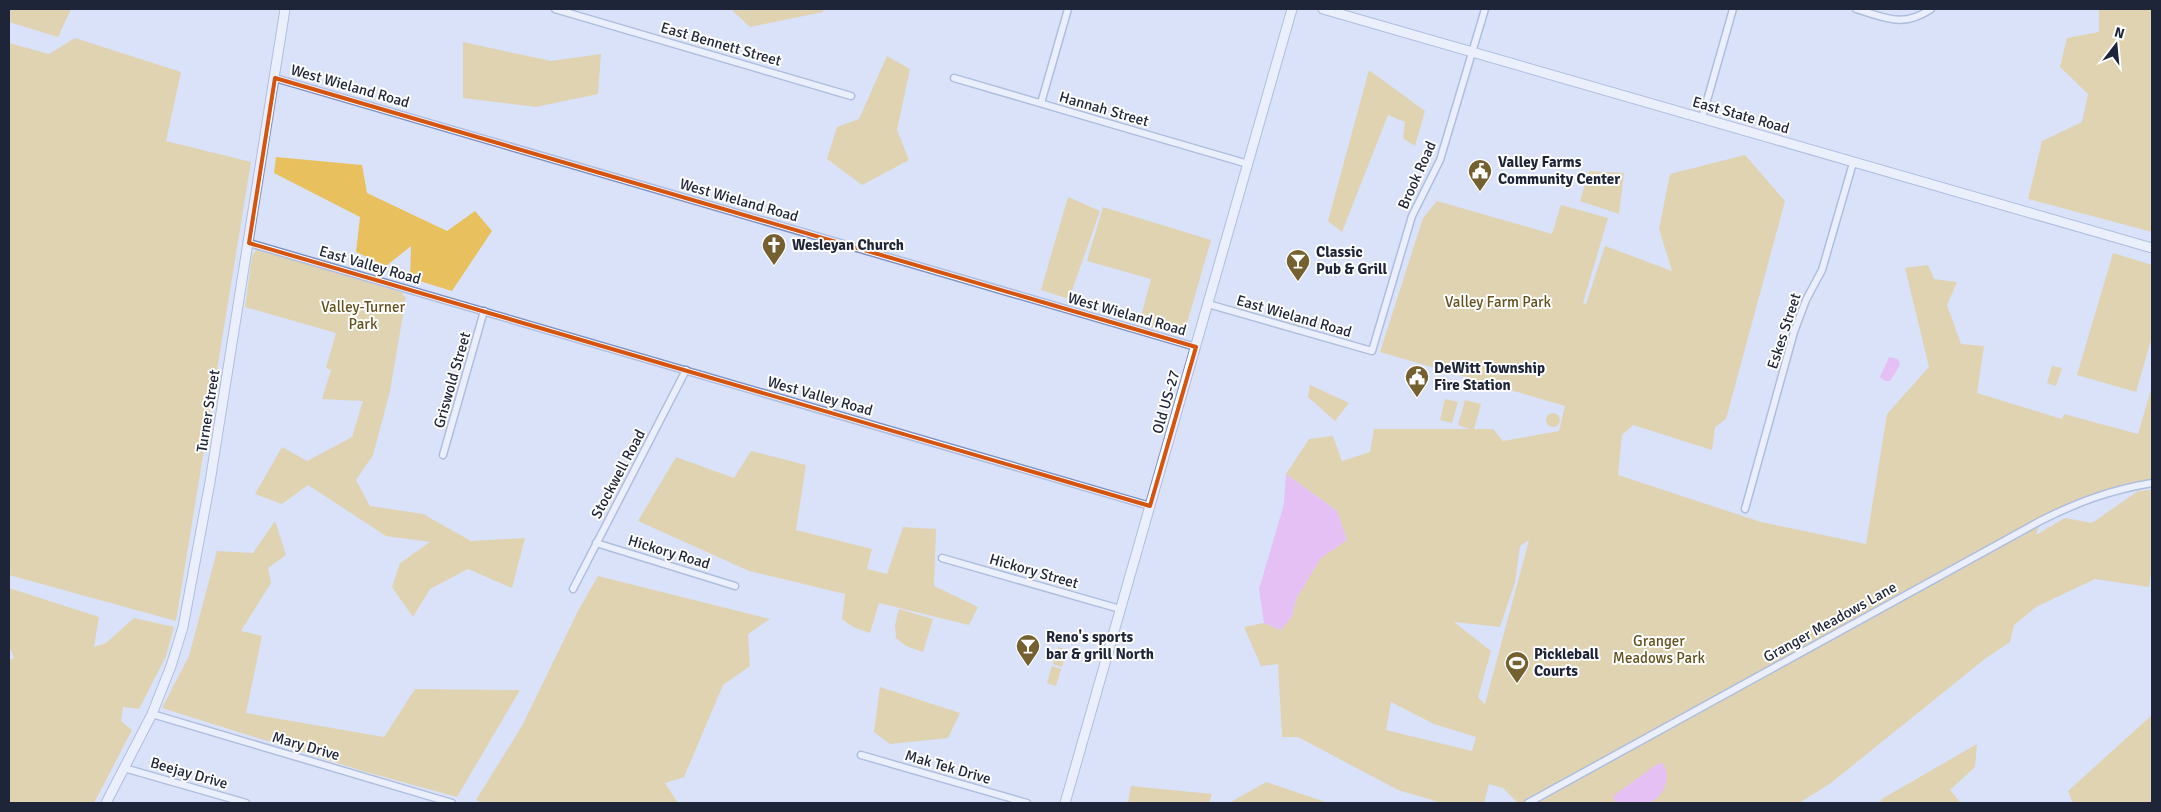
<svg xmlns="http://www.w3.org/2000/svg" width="2161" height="812" viewBox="0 0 2161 812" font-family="Signika,sans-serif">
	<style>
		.green { fill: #e8c15e; fill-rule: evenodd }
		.water { fill: #f297f0 }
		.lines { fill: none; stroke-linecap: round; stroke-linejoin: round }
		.street-casing { stroke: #7d91c2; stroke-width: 9 }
		.secondary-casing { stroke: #7d91c2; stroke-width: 11 }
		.street { stroke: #fff; stroke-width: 6 }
		.secondary { stroke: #fff; stroke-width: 9 }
		.marked { fill: none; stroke: #d45410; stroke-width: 4; stroke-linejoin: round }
		.labels { text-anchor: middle; stroke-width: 4; stroke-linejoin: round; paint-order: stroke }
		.street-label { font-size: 15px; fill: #1e2539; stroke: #fff }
		.poi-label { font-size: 15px; font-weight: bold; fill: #1e2539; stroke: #fff; text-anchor: start }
		.park-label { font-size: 15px; fill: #64501b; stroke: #fff }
	</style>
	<rect width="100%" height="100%" fill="#d9e2f8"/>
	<g class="green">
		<path d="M 9,9 L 71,9 L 58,37 L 9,22 Z"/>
		<path d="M 731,9 L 824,9 L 823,12 L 750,27 Z"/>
		<path d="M 2099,9 L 2152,9 L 2152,232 L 2028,199 L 2042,141 L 2082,122 L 2088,94 L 2060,67 L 2067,38 L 2099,32 Z"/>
		<path d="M 75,38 L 181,72 L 166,141 L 251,162 L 176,621 L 9,575 L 9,43 L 49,54 Z"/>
		<path d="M 463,42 L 551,61 L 601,54 L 598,94 L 536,107 L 463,98 Z"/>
		<path d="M 887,56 L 910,69 L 897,130 L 909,160 L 862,185 L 827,159 L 837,127 L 859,119 Z"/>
		<path d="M 1369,70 L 1425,111 L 1415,146 L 1403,138 L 1405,122 L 1388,115 L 1342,232 L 1328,221 Z"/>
		<path d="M 1745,155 L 1785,201 L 1726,419 L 1715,427 L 1712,450 L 1633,425 L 1622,435 L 1618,475 L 1761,522 L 1866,544 L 1887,414 L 1929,367 L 1905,268 L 1928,265 L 1934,279 L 1957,282 L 1947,305 L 1961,344 L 1984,346 L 1977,393 L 2062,419 L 2064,414 L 2138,434 L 2152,386 L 2152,483 L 2119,489 L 2040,521 L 2036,535 L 2065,518 L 2092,523 L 2138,491 L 2152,490 L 2152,566 L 2149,587 L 2095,579 L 2036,607 L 2014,625 L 2010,642 L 1986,658 L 1831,783 L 1799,803 L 1518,803 L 1503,788 L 1489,784 L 1484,803 L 1442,803 L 1398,790 L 1298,737 L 1282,737 L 1278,664 L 1261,666 L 1244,627 L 1264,623 L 1281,630 L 1292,616 L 1296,599 L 1321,557 L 1347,540 L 1337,511 L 1286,474 L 1309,439 L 1333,436 L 1342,461 L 1370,452 L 1374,429 L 1470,429 L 1458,425 L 1465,400 L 1481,404 L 1474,429 L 1493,429 L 1503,441 L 1559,431 L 1565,406 L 1380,352 L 1423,218 L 1437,201 L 1552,234 L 1561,205 L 1608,218 L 1583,303 L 1586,304 L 1605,246 L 1672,271 L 1659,229 L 1670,174 ZM 1529,540 L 1485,704 L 1478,697 L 1491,651 L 1454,622 L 1500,627 L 1515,582 L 1520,546 ZM 1391,702 L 1434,724 L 1476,737 L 1472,751 L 1386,730 Z"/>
		<path d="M 276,157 L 362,165 L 367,193 L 447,231 L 475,211 L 492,231 L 452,291 L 410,278 L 411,246 L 386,266 L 356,252 L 360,217 L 274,173 Z"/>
		<path d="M 1589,171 L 1624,173 L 1619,214 L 1580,201 Z"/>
		<path d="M 1068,197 L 1100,211 L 1069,299 L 1041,290 Z"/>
		<path d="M 1103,207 L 1211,240 L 1183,337 L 1139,324 L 1151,279 L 1087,261 Z"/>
		<path d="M 263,249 L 403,293 L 403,296 L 406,297 L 390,391 L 373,455 L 356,480 L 370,506 L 423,514 L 471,541 L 525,538 L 512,588 L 468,569 L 430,589 L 413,617 L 392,587 L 400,563 L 430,542 L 386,536 L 308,485 L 282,504 L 255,494 L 282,447 L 307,461 L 352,437 L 363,401 L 322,399 L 331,370 L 326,368 L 336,333 L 245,307 L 252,256 L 256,250 Z"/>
		<path d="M 2113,253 L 2152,265 L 2152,337 L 2136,392 L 2077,375 Z"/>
		<path d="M 2052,366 L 2062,368 L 2056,386 L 2047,383 Z"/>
		<path d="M 1310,385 L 1349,403 L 1335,421 L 1308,397 Z"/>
		<path d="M 1445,399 L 1458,402 L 1452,423 L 1440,420 Z"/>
		<circle cx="1553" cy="420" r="7"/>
		<path d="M 751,451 L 806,465 L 796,530 L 872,549 L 867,569 L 887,574 L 903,527 L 936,529 L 934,586 L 978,607 L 969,625 L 879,603 L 870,633 L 853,627 L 842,619 L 845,594 L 749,571 L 638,521 L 676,457 L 734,478 Z"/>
		<path d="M 275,521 L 286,555 L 268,568 L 271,583 L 241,631 L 262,636 L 246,713 L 384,737 L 415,689 L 520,690 L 457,797 L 366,772 L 162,708 L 189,656 L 217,551 L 253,553 Z"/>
		<path d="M 598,576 L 770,619 L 748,634 L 750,666 L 723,685 L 684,777 L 665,783 L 678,803 L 483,803 L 476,800 L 522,726 L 578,611 Z"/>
		<path d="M 9,588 L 99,617 L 94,647 L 106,643 L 134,618 L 174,627 L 166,656 L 139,709 L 123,707 L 121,721 L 132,730 L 94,803 L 9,803 L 9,660 L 14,658 L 9,646 Z"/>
		<path d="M 899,609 L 933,619 L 923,652 L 906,646 L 896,638 L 895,625 Z"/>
		<path d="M 1058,647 L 1067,650 L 1062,667 L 1053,664 Z"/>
		<path d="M 1052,666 L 1061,669 L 1056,686 L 1047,683 Z"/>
		<path d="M 880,687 L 960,713 L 948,738 L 890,744 L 874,732 Z"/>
		<path d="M 2152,715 L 2152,803 L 2073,803 L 2068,791 Z"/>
		<path d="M 1977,744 L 1975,767 L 1950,790 L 1961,803 L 1883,803 L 1880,800 Z"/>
		<path d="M 1266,782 L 1328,803 L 1229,803 Z"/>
		<path d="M 1131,786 L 1212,794 L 1209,803 L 1128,803 Z"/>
	</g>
	<g class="water">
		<path d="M 1889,357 L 1898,359 L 1900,365 L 1890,381 L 1885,381 L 1880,377 Z"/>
		<path d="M 1286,474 L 1337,511 L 1347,540 L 1321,558 L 1296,599 L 1292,616 L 1281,630 L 1264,623 L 1259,589 L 1284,504 Z"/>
		<path d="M 1659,763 L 1663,764 C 1672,777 1664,798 1648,803 C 1639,806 1623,804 1615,802 L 1613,796 Z"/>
	</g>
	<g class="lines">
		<g class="street-casing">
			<g id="street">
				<path d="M 555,9 L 851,96"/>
				<path d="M 1856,9 C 1886,18 1903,28 1931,9"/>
				<path d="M 275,78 L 1196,347"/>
				<path d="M 954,78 L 1248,164"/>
				<path d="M 1041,103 L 1068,9"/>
				<path d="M 1702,118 L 1733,9"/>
				<path d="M 249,243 L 1150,506"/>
				<path d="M 1208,304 L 1372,351 L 1412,216 L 1440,160 L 1485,9"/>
				<path d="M 443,455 L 484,311"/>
				<path d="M 1745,509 L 1794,332 L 1806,300 L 1822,270 L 1853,163"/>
				<path d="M 596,543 L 735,586"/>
				<path d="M 942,558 L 1120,609"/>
				<path d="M 573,589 L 686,370"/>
				<path d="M 152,714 L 452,803"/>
				<path d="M 861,755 L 1027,803"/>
				<path d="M 124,768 L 246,803"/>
				<path d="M 1528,803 L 2040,521 C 2078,502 2110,490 2152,483"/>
			</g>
		</g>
		<g class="secondary-casing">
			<g id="secondary">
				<path d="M 1323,9 L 2152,248"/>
				<path d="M 106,803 L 152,714 L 171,666 L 183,627 L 210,482 L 285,9"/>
				<path d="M 1065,803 L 1292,9"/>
			</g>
		</g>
		<use href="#street" class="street"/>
		<use href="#secondary" class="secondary"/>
	</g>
	<path d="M0 0H2161V812H0ZM 275,78 L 1196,347 L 1150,506 L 249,243 Z" fill="#d9e2f8" fill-opacity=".55" fill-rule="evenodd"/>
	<path class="marked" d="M 275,78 L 1196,347 L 1150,506 L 249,243 Z"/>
	<defs>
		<g id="civic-pin" transform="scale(1.25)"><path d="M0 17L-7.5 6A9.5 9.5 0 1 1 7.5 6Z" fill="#756130" stroke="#fff"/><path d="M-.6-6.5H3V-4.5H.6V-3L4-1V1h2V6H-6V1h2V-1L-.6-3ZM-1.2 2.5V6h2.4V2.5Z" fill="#fff"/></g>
		<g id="church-pin" transform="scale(1.25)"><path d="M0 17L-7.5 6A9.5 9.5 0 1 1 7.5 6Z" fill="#756130" stroke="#fff"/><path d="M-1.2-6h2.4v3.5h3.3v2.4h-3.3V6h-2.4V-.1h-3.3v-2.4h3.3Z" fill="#fff"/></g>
		<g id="bar-pin" transform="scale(1.25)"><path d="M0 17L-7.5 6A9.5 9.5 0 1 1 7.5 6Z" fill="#756130" stroke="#fff"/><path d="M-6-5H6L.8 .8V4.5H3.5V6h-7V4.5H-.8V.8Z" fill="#fff"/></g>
		<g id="stadium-pin" transform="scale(1.25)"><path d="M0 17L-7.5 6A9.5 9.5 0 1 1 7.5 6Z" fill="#756130" stroke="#fff"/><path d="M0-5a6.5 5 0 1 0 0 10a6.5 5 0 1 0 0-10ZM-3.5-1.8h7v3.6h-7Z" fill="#fff"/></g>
	</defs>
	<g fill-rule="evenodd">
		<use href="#civic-pin" x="1480" y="171"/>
		<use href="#church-pin" x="774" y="245"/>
		<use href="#bar-pin" x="1298" y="261"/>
		<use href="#civic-pin" x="1417" y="377"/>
		<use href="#bar-pin" x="1028" y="646"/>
		<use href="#stadium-pin" x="1517" y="663"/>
	</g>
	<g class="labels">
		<g class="street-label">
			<text transform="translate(721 44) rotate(16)" y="5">East Bennett Street</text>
			<text transform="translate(350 86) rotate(16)" y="5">West Wieland Road</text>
			<text transform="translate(1104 109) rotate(16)" y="5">Hannah Street</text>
			<text transform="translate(1741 115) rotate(16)" y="5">East State Road</text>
			<text transform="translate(1417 175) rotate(-66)" y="5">Brook Road</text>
			<text transform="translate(739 200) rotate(16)" y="5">West Wieland Road</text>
			<text transform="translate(370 265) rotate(16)" y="5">East Valley Road</text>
			<text transform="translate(1127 314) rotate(16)" y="5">West Wieland Road</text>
			<text transform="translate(1294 316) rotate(16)" y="5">East Wieland Road</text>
			<text transform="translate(1784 331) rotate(-72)" y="5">Eskes Street</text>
			<text transform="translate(452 380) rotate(-74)" y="5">Griswold Street</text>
			<text transform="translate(820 396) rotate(16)" y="5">West Valley Road</text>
			<text transform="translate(1166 402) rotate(-74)" y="5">Old US-27</text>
			<text transform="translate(208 411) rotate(-81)" y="5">Turner Street</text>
			<text transform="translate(618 474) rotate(-62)" y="5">Stockwell Road</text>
			<text transform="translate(669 552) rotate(17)" y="5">Hickory Road</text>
			<text transform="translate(1034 571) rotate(16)" y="5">Hickory Street</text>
			<text transform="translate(1830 622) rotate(-29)" y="5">Granger Meadows Lane</text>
			<text transform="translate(306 746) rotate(16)" y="5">Mary Drive</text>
			<text transform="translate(948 767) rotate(16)" y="5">Mak Tek Drive</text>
			<text transform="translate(189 773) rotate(16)" y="5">Beejay Drive</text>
		</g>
		<g class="poi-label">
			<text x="1498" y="167">Valley Farms<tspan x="1498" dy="17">Community Center</tspan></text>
			<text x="792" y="250">Wesleyan Church</text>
			<text x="1316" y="257">Classic<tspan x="1316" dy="17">Pub &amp; Grill</tspan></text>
			<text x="1434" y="373">DeWitt Township<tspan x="1434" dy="17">Fire Station</tspan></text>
			<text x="1046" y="642">Reno's sports<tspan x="1046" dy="17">bar &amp; grill North</tspan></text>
			<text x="1534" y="659">Pickleball<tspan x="1534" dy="17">Courts</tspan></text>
		</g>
		<g class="park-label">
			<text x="1498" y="307">Valley Farm Park</text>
			<text x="363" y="312">Valley-Turner<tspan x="363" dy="17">Park</tspan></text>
			<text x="1659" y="646">Granger<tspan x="1659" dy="17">Meadows Park</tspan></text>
		</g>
	</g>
	<rect width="2161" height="812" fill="none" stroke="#1e2539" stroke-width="20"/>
	<g transform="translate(2116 45) rotate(16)" stroke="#ffffff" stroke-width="4" paint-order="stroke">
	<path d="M0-4L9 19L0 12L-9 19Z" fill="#1e2539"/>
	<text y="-8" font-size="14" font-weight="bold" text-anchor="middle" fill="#1e2539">N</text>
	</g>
</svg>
